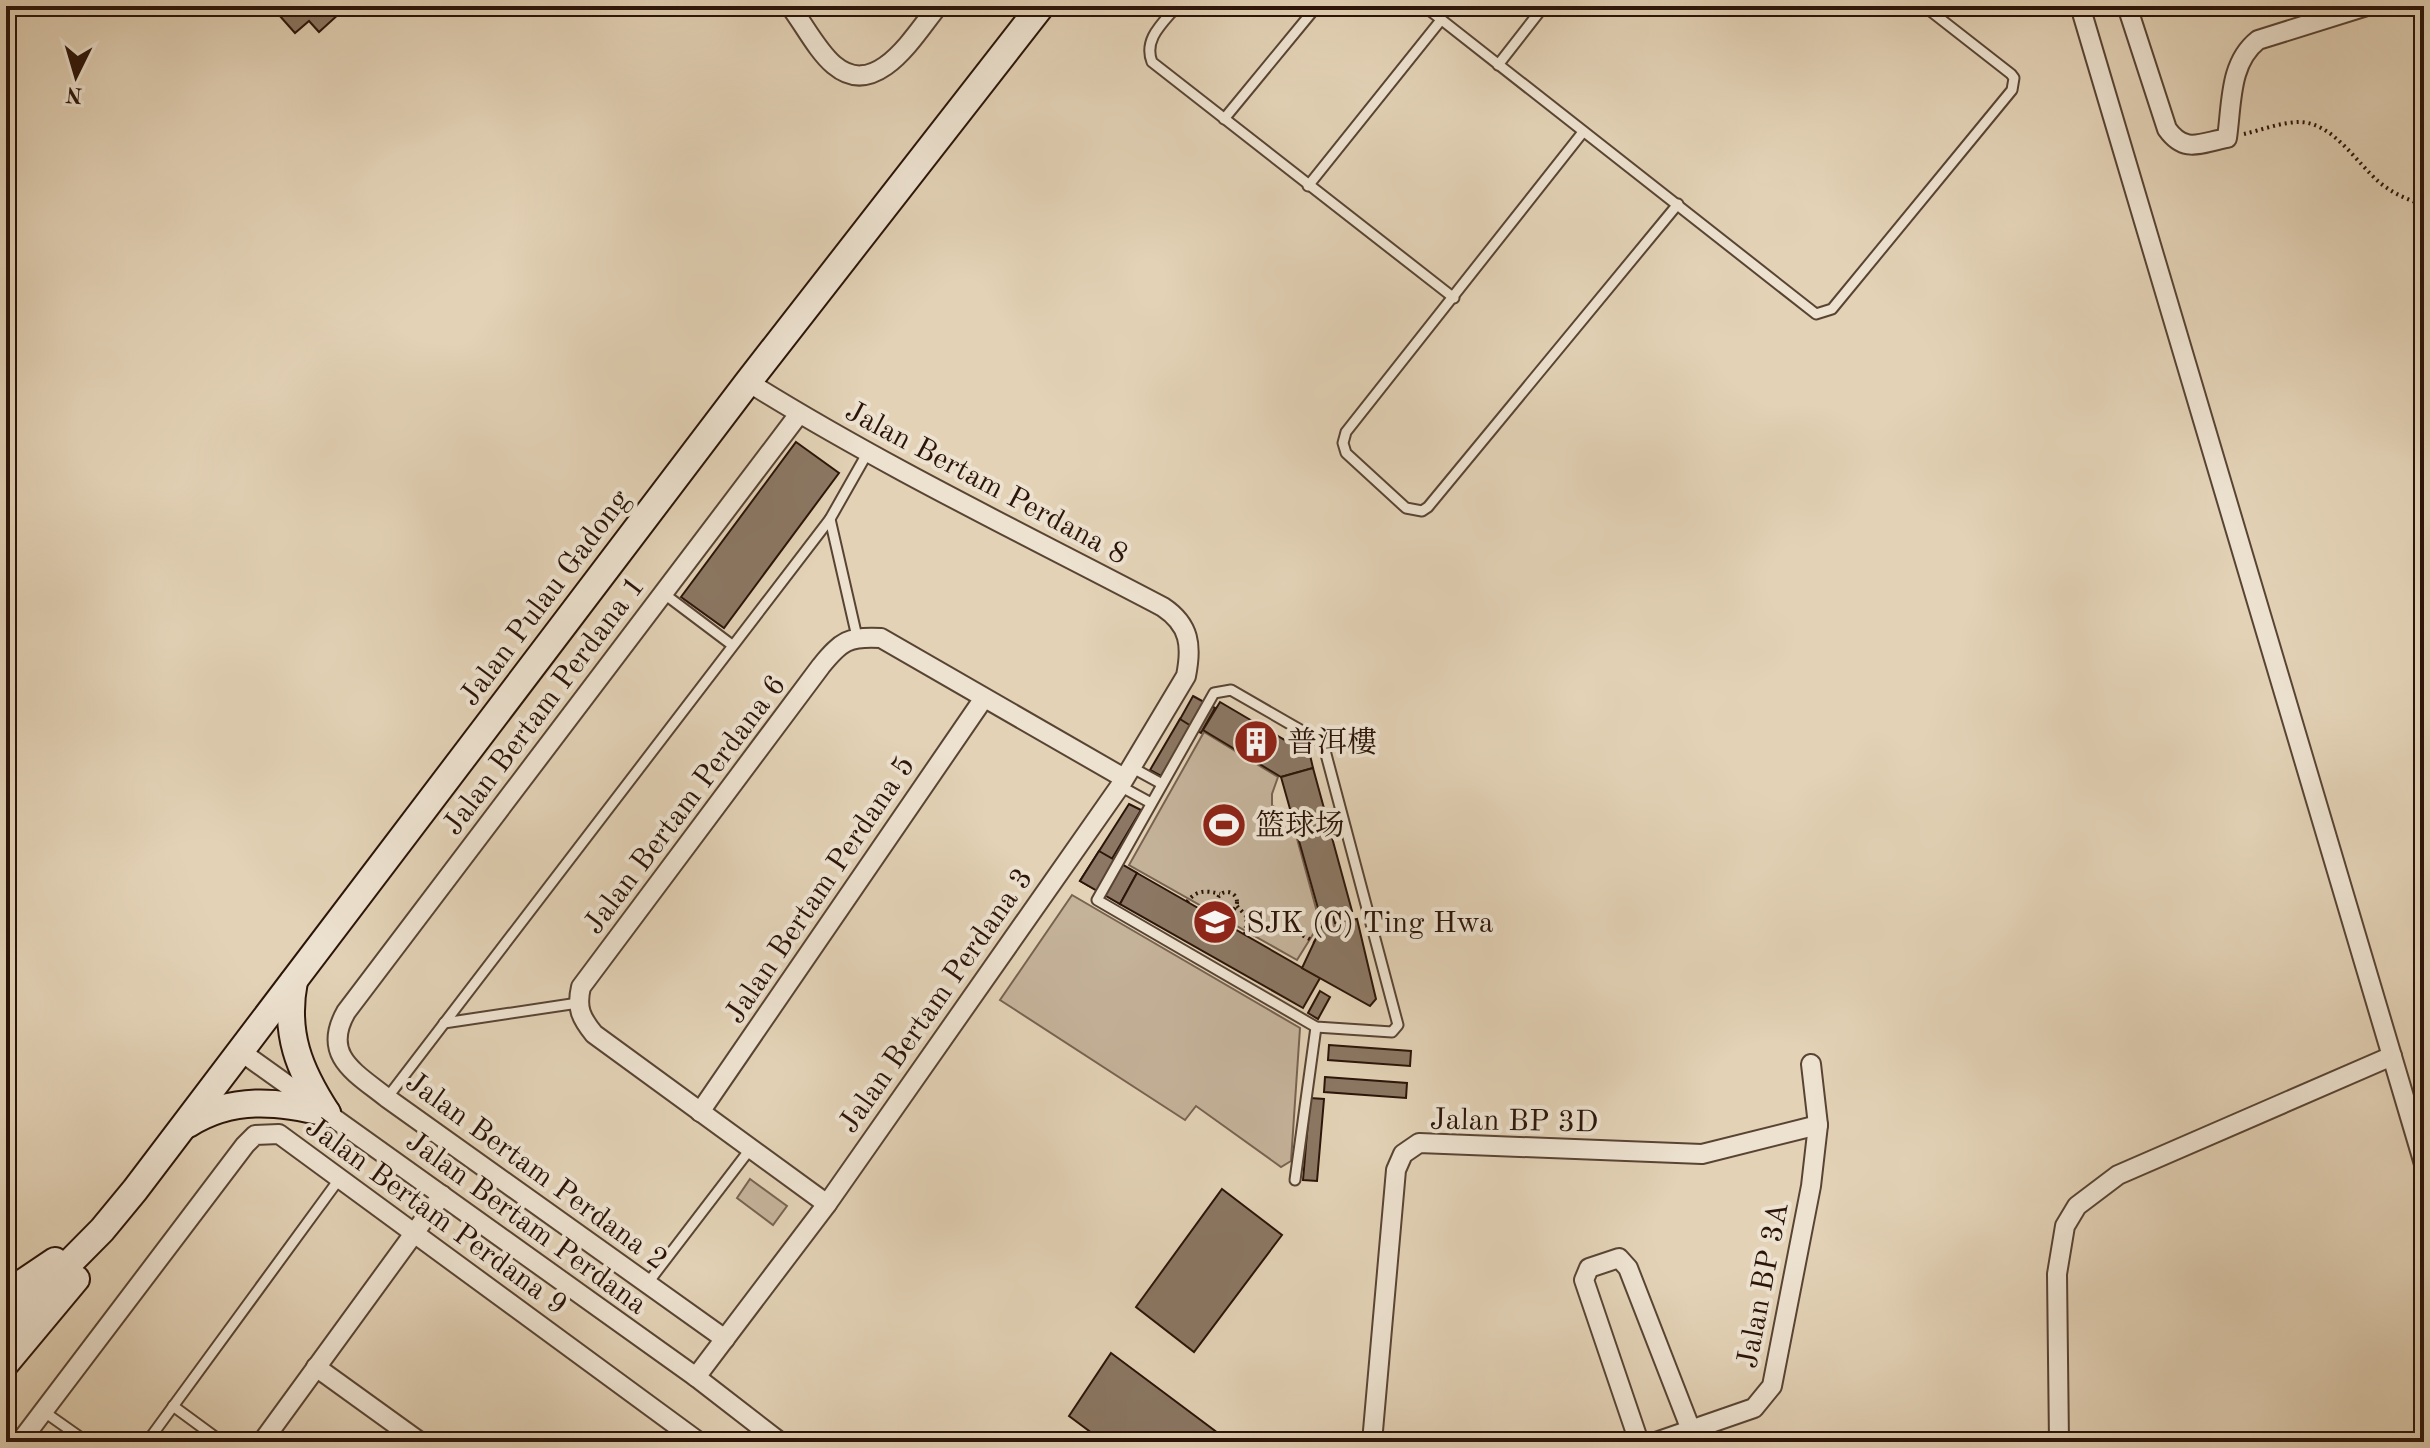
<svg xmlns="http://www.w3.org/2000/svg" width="2430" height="1448" viewBox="0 0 2430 1448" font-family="'Old Standard TT','Noto Serif SC',serif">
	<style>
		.green { fill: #c4b299; stroke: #786351; stroke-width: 2 }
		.building { fill: #8b7763; stroke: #2b1409; stroke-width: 2 }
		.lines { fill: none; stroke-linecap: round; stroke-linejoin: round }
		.service-casing { stroke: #594434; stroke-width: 13 }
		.minor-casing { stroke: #594434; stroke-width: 22 }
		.secondary-casing { stroke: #2b1409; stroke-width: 30 }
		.path { stroke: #2b1409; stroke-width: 4; stroke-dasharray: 2 4; stroke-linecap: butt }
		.service { stroke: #ede2d0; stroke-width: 9 }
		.minor { stroke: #ede2d0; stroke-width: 18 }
		.secondary { stroke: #ede2d0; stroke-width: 26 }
		.labels { text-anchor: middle; stroke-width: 8; stroke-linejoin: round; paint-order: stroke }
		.street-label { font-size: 30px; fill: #2b1409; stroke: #ede2d0 }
		.poi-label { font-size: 30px; fill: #2b1409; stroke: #ede2d0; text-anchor: start }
	</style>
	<rect width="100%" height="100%" fill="#e3d2b6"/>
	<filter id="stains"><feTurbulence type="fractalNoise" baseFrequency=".0025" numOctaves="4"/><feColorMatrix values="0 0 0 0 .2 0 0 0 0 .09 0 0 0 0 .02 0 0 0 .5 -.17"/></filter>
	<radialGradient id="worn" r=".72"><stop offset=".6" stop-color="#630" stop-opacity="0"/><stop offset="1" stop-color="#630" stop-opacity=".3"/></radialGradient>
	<g class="green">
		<path d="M 1204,732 L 1278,777 L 1272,794 L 1272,805 L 1281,813 L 1290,813 L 1320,923 L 1297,960 L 1129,865 Z"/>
		<path d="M 1072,895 L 1300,1028 L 1291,1161 L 1281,1167 L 1196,1106 L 1185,1120 L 1000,1000 Z"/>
		<path d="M 750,1179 L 787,1206 L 773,1225 L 737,1198 Z"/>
	</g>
	<g class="building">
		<path d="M 271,6 L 334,6 L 340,13 L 319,32 L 309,21 L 295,33 Z"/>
		<path d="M 796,442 L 839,473 L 724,628 L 681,597 Z"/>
		<path d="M 1193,696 L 1215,708 L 1201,733 L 1179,721 Z"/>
		<path d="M 1220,702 L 1310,755 L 1313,768 L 1281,777 L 1203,730 Z"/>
		<path d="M 1180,719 L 1191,726 L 1161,776 L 1150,770 Z"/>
		<path d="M 1313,768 L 1352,911 L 1321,919 L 1281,777 Z"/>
		<path d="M 1129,804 L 1141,810 L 1094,889 L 1080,881 Z"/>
		<path d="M 1099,851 L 1137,873 L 1120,904 L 1080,881 Z"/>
		<path d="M 1137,873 L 1320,978 L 1303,1008 L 1120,904 Z"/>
		<path d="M 1333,916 L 1335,923 L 1357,919 L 1376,999 L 1370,1006 L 1302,968 L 1326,917 Z"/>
		<path d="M 1320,991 L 1330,997 L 1318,1019 L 1308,1013 Z"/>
		<path d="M 1329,1045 L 1411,1051 L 1410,1066 L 1328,1060 Z"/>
		<path d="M 1325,1077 L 1407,1083 L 1406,1098 L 1324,1092 Z"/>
		<path d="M 1310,1098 L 1324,1099 L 1317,1181 L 1303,1180 Z"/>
		<path d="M 1222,1189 L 1282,1235 L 1194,1352 L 1136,1307 Z"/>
		<path d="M 1111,1353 L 1230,1442 L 1104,1442 L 1069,1416 Z"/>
	</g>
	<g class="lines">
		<g class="service-casing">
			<g id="service">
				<path d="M 1177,6 C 1163,23 1143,39 1152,62 L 1454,298"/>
				<path d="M 1424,6 L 1816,314 L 1832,309 L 2012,90 L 2014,78 L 2011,74 L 1924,6"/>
				<path d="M 1498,65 L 1544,6"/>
				<path d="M 1224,119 L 1317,6"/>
				<path d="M 1583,132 L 1346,432 L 1343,443 L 1346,453 L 1406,508 L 1422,511 L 1428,507 L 1678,204"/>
				<path d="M 1308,186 L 1441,20"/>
				<path d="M 830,519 L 857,637"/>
				<path d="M 663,593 L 732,645"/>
				<path d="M 1231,690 L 1323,743 L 1398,1025 L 1392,1032 L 1316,1027 L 1097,900 L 1214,693 Z"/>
				<path d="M 1131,767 L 1162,784"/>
				<path d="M 1120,786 L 1151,803"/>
				<path d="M 444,1023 L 578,1003"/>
				<path d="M 387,1098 L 830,519 L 868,452"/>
				<path d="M 1295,1180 L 1316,1027"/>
				<path d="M 647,1284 L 751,1148"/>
				<path d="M 173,1406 L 222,1442"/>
				<path d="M 43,1411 L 87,1442"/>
				<path d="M 147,1442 L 340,1178"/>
			</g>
		</g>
		<g class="minor-casing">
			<g id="minor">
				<path d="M 790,6 C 803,23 818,52 834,65 C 877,101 915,34 938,6"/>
				<path d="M 2080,6 L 2424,1164"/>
				<path d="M 2127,6 L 2167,129 C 2185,154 2200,143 2227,138 C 2232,103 2229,63 2258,40 L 2367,6"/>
				<path d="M 240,1051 L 696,1377 L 780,1442"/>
				<path d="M 700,1112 L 984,698"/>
				<path d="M 827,1204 L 594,1034 C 581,1018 576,1008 581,987 L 821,666 C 841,641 849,636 881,638 L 1124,778"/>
				<path d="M 725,1339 L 387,1098 C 356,1073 321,1056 346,1012 L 799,414"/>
				<path d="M 316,1367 L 420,1442"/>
				<path d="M 696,1377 L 827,1204 L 1120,786 L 1186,676 C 1192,646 1190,625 1163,607 C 1024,534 881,465 748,382"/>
				<path d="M 20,1442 L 245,1145 L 255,1135 L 279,1134 L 699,1442"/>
				<path d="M 262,1442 L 442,1195"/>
				<path d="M 1372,1442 L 1396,1170 L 1403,1154 L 1419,1143 L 1702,1154 L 1818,1125"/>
				<path d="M 1639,1442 L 1584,1280 L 1589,1268 L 1619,1258 L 1628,1268 L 1691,1430"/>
				<path d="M 1656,1442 L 1754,1408 L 1772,1386 L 1811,1186 L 1818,1125 L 1811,1064"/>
				<path d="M 2059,1442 L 2057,1274 L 2065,1226 L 2077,1206 L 2118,1175 L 2392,1056"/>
			</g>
		</g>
		<g class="secondary-casing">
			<g id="secondary">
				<path d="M 294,981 C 284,1033 299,1070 327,1113"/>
				<path d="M 188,1124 C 232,1096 278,1101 327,1113"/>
				<path d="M 6,1294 L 55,1261"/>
				<path d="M 6,1327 L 102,1230 L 135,1190 L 748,382 L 1041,6"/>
				<path d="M 6,1363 L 76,1279"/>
			</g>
		</g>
		<g class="path">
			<path d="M 2244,134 C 2261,130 2282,122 2300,122 C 2333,123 2356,162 2379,182 C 2392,193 2408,200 2424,205"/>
			<circle cx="1227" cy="902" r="10"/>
			<path d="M 1187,902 C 1196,890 1206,890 1220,894"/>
			<path d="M 1237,906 L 1247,917 L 1245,935"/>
			<path d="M 1287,927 L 1315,942"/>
		</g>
		<use href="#service" class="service"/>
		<use href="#minor" class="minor"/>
		<use href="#secondary" class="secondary"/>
	</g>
	<defs>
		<g id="building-disc" transform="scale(2.3)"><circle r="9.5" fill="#8f2418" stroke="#ede2d0"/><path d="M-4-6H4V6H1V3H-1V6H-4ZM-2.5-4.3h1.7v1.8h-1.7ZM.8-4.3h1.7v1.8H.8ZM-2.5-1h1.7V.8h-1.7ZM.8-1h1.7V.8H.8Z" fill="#fff"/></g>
		<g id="stadium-disc" transform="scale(2.3)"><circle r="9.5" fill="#8f2418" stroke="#ede2d0"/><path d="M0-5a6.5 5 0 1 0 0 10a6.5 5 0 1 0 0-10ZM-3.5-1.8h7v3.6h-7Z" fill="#fff"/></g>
		<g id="school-disc" transform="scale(2.3)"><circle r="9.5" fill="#8f2418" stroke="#ede2d0"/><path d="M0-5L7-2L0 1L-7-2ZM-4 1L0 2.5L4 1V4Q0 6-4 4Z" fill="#fff"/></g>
	</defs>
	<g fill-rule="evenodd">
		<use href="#building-disc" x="1256" y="742"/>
		<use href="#stadium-disc" x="1224" y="825"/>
		<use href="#school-disc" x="1215" y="922"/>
	</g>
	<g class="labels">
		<g class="street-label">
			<text transform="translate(987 482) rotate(28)" y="10">Jalan Bertam Perdana 8</text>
			<text transform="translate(544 597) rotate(-53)" y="10">Jalan Pulau Gadong</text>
			<text transform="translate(543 705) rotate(-53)" y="10">Jalan Bertam Perdana 1</text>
			<text transform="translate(684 804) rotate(-53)" y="10">Jalan Bertam Perdana 6</text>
			<text transform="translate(819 889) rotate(-56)" y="10">Jalan Bertam Perdana 5</text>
			<text transform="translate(935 1000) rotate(-55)" y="10">Jalan Bertam Perdana 3</text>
			<text transform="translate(1514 1120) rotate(1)" y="10">Jalan BP 3D</text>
			<text transform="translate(537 1170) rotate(36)" y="10">Jalan Bertam Perdana 2</text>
			<text transform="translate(437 1215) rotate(36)" y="10">Jalan Bertam Perdana 9</text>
			<text transform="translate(527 1222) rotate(36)" y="10">Jalan Bertam Perdana</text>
			<text transform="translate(1762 1285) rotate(-79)" y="10">Jalan BP 3A</text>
		</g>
		<g class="poi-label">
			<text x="1287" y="752">普洱樓</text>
			<text x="1255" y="835">篮球场</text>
			<text x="1246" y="932">SJK (C) Ting Hwa</text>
		</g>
	</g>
	<rect width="2430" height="1448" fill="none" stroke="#e3d2b6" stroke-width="32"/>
	<rect x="8" y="8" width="2414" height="1432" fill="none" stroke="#2b1409" stroke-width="4"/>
	<rect x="16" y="16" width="2398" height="1416" fill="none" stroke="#2b1409" stroke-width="2"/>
	<g transform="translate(76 76) rotate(185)" stroke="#ede2d0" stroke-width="6" paint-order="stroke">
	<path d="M0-6L14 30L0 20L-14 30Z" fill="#2b1409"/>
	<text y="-12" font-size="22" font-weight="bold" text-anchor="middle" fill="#2b1409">N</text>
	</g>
	<rect width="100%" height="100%" filter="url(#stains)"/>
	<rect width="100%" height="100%" fill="url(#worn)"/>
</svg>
